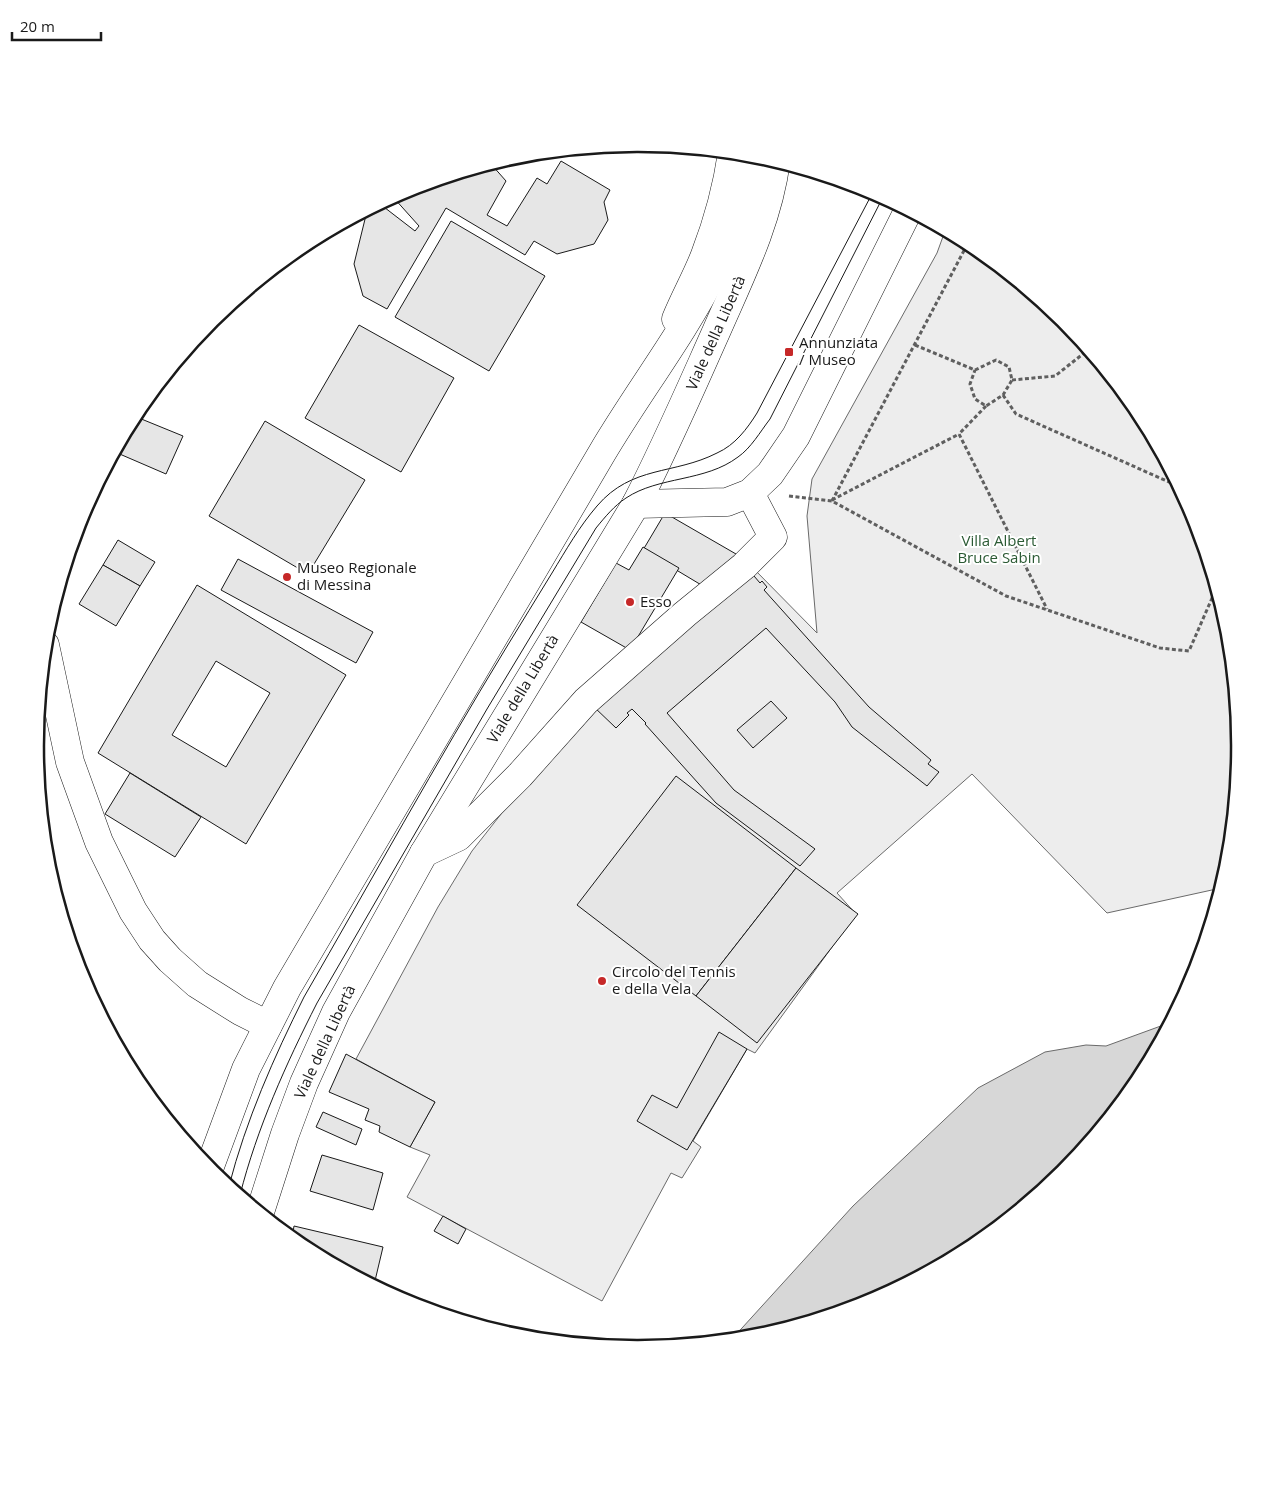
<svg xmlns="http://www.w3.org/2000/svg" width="1275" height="1492" viewBox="0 0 1275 1492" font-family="'Open Sans',sans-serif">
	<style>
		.built { fill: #ededed; stroke: #6a6a6a }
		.water { fill: #d7d7d7; stroke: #6a6a6a }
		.building { fill: #e6e6e6; stroke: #1a1a1a; fill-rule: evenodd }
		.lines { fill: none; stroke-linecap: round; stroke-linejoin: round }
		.minor-casing { stroke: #1a1a1a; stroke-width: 29 }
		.major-casing { stroke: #1a1a1a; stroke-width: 29 }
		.path { stroke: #5f5f5f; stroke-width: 3; stroke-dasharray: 4 2.5; stroke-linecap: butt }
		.minor { stroke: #fff; stroke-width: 28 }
		.major { stroke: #fff; stroke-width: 28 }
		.tram { stroke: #1a1a1a; stroke-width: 1 }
		.poi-dot { fill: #c62828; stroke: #fff; stroke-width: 2 }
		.labels { text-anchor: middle; stroke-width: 4; stroke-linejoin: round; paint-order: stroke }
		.street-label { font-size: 15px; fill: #1a1a1a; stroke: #fff }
		.poi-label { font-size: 15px; fill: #1a1a1a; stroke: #fff; text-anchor: start }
		.park-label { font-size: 15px; fill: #2b5a34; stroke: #fff }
		.rim { fill: none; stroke: #1a1a1a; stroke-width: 2.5 }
	</style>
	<rect width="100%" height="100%" fill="#fff"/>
	<path class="built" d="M 945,231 L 972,245 L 1064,320 L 1139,412 L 1194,516 L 1228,629 L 1240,746 L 1228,864 L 1221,888 L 1107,913 L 972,774 L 837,893 L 856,914 L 755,1053 L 747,1049 L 693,1141 L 701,1147 L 682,1178 L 671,1173 L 602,1301 L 407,1197 L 430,1155 L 410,1147 L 435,1102 L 356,1059 L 438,907 L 472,851 L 527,781 L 593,706 L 752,567 L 817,633 L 807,516 L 812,479 L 937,253 Z"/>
	<path class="water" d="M 1169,1023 L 1138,1081 L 1063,1172 L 972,1247 L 868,1303 L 755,1337 L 732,1339 L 853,1206 L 978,1088 L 1045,1052 L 1086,1045 L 1106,1046 Z"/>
	<g class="building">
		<path d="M 561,161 L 610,190 L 604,202 L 608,220 L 594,244 L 557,254 L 534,241 L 525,255 L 446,208 L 387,309 L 363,296 L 354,264 L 367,211 L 380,204 L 415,231 L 419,226 L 393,197 L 407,189 L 491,164 L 506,181 L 487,215 L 507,226 L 537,178 L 547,184 Z"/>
		<path d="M 451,221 L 545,276 L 489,371 L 395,317 Z"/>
		<path d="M 359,325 L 454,378 L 401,472 L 305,418 Z"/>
		<path d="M 134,416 L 183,436 L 166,474 L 115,452 Z"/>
		<path d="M 265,421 L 365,480 L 308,574 L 209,516 Z"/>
		<path d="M 665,513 L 736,554 L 703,586 L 643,550 Z"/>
		<path d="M 118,540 L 155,562 L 140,586 L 103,565 Z"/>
		<path d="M 643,547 L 679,568 L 630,650 L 581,622 L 616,563 L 629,570 Z"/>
		<path d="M 238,559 L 373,632 L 356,663 L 221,590 Z"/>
		<path d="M 103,565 L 140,586 L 116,626 L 79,604 Z"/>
		<path d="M 748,569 L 760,583 L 762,581 L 767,587 L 764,590 L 869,707 L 931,760 L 928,764 L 939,772 L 927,786 L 852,727 L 835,702 L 766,628 L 667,713 L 734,790 L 815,849 L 800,866 L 716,803 L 645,724 L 646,723 L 632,709 L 627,713 L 629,715 L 616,728 L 593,706 Z"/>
		<path d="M 197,585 L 346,675 L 246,844 L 98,753 ZM 216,661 L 270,693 L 226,767 L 172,735 Z"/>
		<path d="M 771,701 L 787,718 L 753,748 L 737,730 Z"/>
		<path d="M 130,773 L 201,817 L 175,857 L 105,814 Z"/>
		<path d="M 676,776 L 796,868 L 696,996 L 577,905 Z"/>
		<path d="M 796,868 L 858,914 L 757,1043 L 696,996 Z"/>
		<path d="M 719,1032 L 747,1049 L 687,1150 L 637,1121 L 652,1095 L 677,1108 Z"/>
		<path d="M 346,1054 L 435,1102 L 410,1147 L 379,1132 L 380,1126 L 365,1120 L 369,1109 L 329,1092 Z"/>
		<path d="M 323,1112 L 362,1129 L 356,1145 L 316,1127 Z"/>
		<path d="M 322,1155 L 383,1173 L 373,1210 L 310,1191 Z"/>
		<path d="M 443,1216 L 466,1229 L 458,1244 L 434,1231 Z"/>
		<path d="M 294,1226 L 383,1247 L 374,1285 L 303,1247 L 292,1238 Z"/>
	</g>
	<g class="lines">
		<g class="minor-casing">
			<g id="minor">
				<path d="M 676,319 C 685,297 697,276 705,255 C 718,221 727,188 732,153"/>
				<path d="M 636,504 L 727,502 L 750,493 L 770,474 L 796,436 L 908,211"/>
				<path d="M 45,645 L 70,762 L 99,842 L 133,911 L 152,940 L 170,960 L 197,984 L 240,1011 L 268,1025"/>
				<path d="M 424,853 L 458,837 L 520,775 L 586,701 L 685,614 L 744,566 L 773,537 L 750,493"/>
			</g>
		</g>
		<g class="major-casing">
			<g id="major">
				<path d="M 209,1169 L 246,1069 L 287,988 C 392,810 497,631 602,453 C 658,358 738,268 752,155"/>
				<path d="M 260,1212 L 285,1134 L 304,1083 L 336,1012 L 424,853 L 636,504 C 665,448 690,390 716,332 C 740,277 768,222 776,161"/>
			</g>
		</g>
		<g class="path">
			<path d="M 915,345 L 975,370 L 996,360 L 1009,367 L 1012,380 L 1003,395 L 986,406 L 975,399 L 970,384 L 975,370"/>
			<path d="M 1012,380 L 1055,376 L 1088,350"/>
			<path d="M 1003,395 L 1016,414 L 1178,486"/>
			<path d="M 986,406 L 959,434 L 1047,609"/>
			<path d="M 789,496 L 832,501 L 1006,596 L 1160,648 L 1189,651 L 1216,589"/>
			<path d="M 832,500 L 959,434"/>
			<path d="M 832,501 L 968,243"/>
		</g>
		<use href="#minor" class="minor"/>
		<use href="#major" class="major"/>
		<g class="tram">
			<path d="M 229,1186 C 246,1120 274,1057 304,997 C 371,881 436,763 506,648 C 521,623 537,598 552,573 C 566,550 579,527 597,506 C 632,465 674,475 717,453 C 735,445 747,429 757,413 L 873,192"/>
			<path d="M 240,1195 C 257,1128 286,1064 317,1003 L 487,709 L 596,528 C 605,517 614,506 626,498 C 659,476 705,482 738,457 C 751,448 760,432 770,419 L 883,197"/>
		</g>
	</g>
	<g class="poi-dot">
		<rect x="784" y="347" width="10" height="10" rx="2.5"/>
		<circle cx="287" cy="577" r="5"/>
		<circle cx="630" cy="602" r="5"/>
		<circle cx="602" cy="981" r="5"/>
	</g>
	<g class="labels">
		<g class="street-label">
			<text transform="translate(716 333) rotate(-66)" y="5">Viale della Libertà</text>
			<text transform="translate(523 689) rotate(-59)" y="5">Viale della Libertà</text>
			<text transform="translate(325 1042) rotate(-65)" y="5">Viale della Libertà</text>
		</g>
		<g class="poi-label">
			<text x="799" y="348">Annunziata<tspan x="799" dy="17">/ Museo</tspan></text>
			<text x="297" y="573">Museo Regionale<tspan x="297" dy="17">di Messina</tspan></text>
			<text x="640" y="607">Esso</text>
			<text x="612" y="977">Circolo del Tennis<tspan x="612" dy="17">e della Vela</tspan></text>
		</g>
		<g class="park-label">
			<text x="999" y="546">Villa Albert<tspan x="999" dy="17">Bruce Sabin</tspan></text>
		</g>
	</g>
	<path d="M0 0H1275V1492H0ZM637 152H638A593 593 0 0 1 1231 745V747A593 593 0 0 1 638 1340H637A593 593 0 0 1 44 747V745A593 593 0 0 1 637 152Z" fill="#fff" fill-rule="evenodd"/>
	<path class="rim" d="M637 152H638A593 593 0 0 1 1231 745V747A593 593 0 0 1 638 1340H637A593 593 0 0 1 44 747V745A593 593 0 0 1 637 152Z"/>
	<path d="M12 32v8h89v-8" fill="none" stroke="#1a1a1a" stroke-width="2.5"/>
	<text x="20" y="32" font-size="15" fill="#1a1a1a" stroke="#ffffff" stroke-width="4" paint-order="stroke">20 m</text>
</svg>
